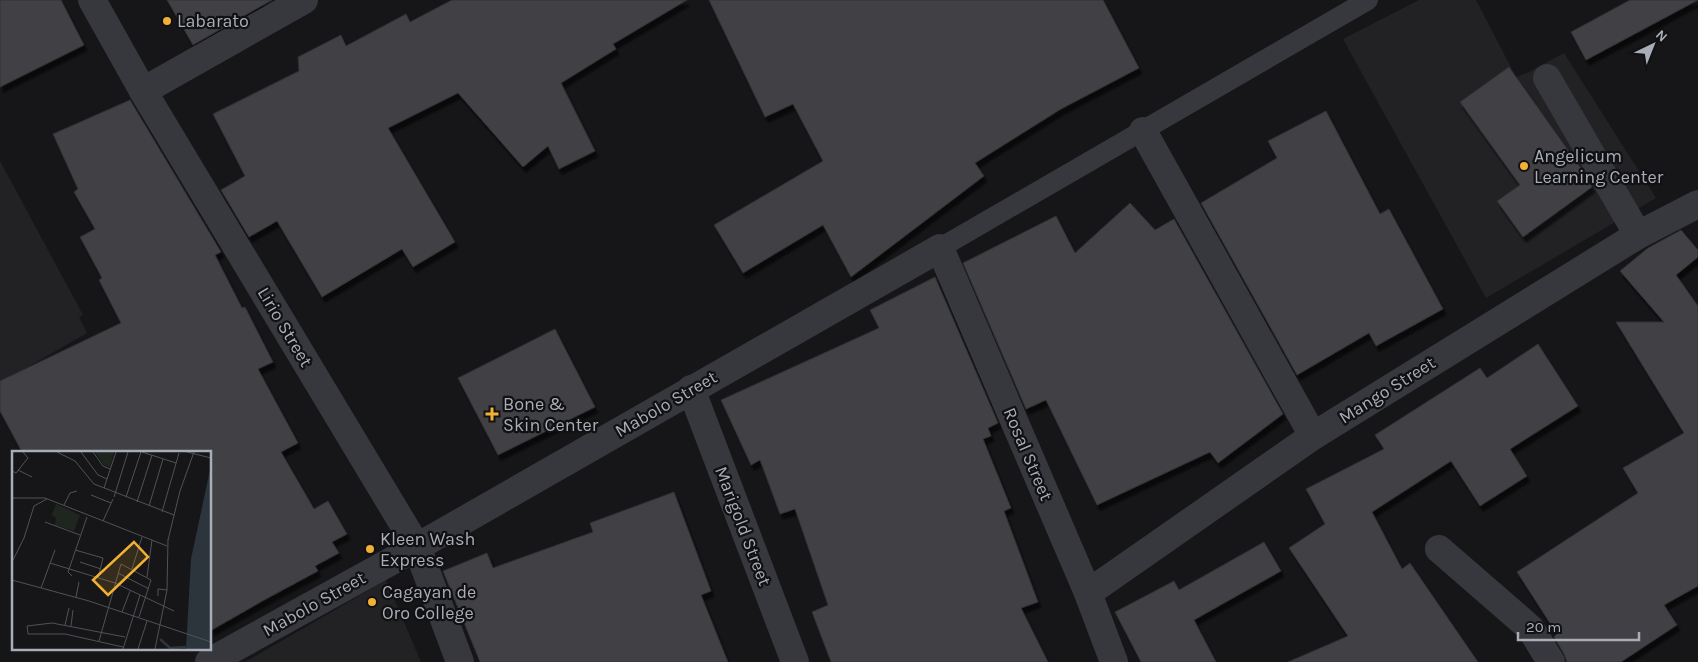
<svg xmlns="http://www.w3.org/2000/svg" width="1698" height="662" viewBox="0 0 1698 662" font-family="Karla,sans-serif">
	<style>
		.built { fill: #222225 }
		.building { fill: #404145; stroke: #303034; filter: url(#shadow) }
		.lines { fill: none; stroke-linecap: round; stroke-linejoin: round }
		.lane { stroke: #37383d; stroke-width: 20 }
		.street { stroke: #37383d; stroke-width: 28 }
		.poi-dot { fill: #f2b134; stroke: #111113; stroke-width: 2 }
		.labels { text-anchor: middle; stroke-width: 4.5; stroke-linejoin: round; paint-order: stroke }
		.poi-label { font-size: 18px; fill: #a8adb8; stroke: #111113; text-anchor: start }
		.street-label { font-size: 18px; fill: #a8adb8; stroke: #111113 }
		.inset-river { fill: none; stroke: #2c353c; stroke-width: 2.5 }
		.inset-road { fill: none; stroke: #505258; stroke-width: 1 }
		.view { fill: #f2b134; fill-opacity: 0.15; stroke: #f2b134; stroke-width: 2.5 }
		.inset-edge { fill: none; stroke: #a8adb8; stroke-width: 2.5 }
	</style>
	<defs>
		<filter id="shadow"><feDropShadow dx="3" dy="5.5" stdDeviation="1" flood-color="#0009"/></filter>
	</defs>
	<rect width="100%" height="100%" fill="#161618"/>
	<g class="built">
		<path d="M 1419,0 L 1476,0 L 1516,77 L 1527,73 L 1564,53 L 1656,198 L 1486,298 L 1343,39 Z"/>
		<path d="M 0,161 L 83,315 L 79,317 L 87,333 L 0,383 Z"/>
		<path d="M 386,580 L 421,662 L 245,662 L 311,624 Z"/>
	</g>
	<g class="building">
		<path d="M 0,0 L 61,0 L 84,45 L 0,87 Z"/>
		<path d="M 167,0 L 272,0 L 193,45 Z"/>
		<path d="M 452,0 L 687,0 L 613,44 L 616,49 L 561,83 L 595,151 L 559,169 L 548,146 L 523,167 L 458,93 L 388,128 L 455,242 L 413,267 L 402,249 L 322,297 L 277,221 L 249,237 L 221,190 L 245,176 L 213,114 L 299,71 L 298,57 L 341,35 L 346,46 L 406,14 L 410,22 Z"/>
		<path d="M 709,0 L 1103,0 L 1139,68 L 1061,109 L 975,163 L 984,176 L 851,277 L 823,225 L 743,273 L 714,225 L 823,161 L 793,104 L 765,117 Z"/>
		<path d="M 1630,0 L 1698,0 L 1586,60 L 1571,32 Z"/>
		<path d="M 1509,67 L 1580,167 L 1592,187 L 1523,237 L 1497,201 L 1520,185 L 1460,102 Z"/>
		<path d="M 130,100 L 221,252 L 215,255 L 242,308 L 245,307 L 273,362 L 258,369 L 298,443 L 281,452 L 314,509 L 328,501 L 347,534 L 332,542 L 339,553 L 315,566 L 318,571 L 266,599 L 210,631 L 210,452 L 22,452 L 0,411 L 0,381 L 121,323 L 99,280 L 102,278 L 80,237 L 95,229 L 74,192 L 78,189 L 53,134 Z"/>
		<path d="M 1326,111 L 1380,214 L 1389,209 L 1443,309 L 1376,346 L 1369,333 L 1297,375 L 1201,203 L 1277,158 L 1268,141 Z"/>
		<path d="M 1130,203 L 1155,230 L 1174,219 L 1283,414 L 1218,463 L 1210,452 L 1097,505 L 1046,400 L 1026,409 L 963,263 L 1056,216 L 1075,253 Z"/>
		<path d="M 1681,230 L 1698,250 L 1698,257 L 1676,275 L 1698,306 L 1698,586 L 1664,605 L 1677,625 L 1621,662 L 1567,662 L 1564,654 L 1554,637 L 1557,634 L 1517,572 L 1638,493 L 1623,468 L 1684,433 L 1616,322 L 1664,322 L 1620,271 L 1648,248 Z"/>
		<path d="M 935,277 L 998,423 L 988,428 L 991,436 L 983,439 L 1011,508 L 1004,511 L 1038,602 L 1021,608 L 1048,662 L 831,662 L 812,612 L 828,605 L 795,509 L 780,514 L 760,460 L 751,465 L 721,400 L 879,328 L 870,310 Z"/>
		<path d="M 555,329 L 595,407 L 498,455 L 458,378 Z"/>
		<path d="M 1538,344 L 1578,406 L 1510,449 L 1527,476 L 1480,506 L 1451,461 L 1372,512 L 1402,569 L 1410,563 L 1478,662 L 1288,662 L 1348,636 L 1289,548 L 1325,524 L 1306,489 L 1384,449 L 1375,435 L 1480,368 L 1487,378 Z"/>
		<path d="M 674,492 L 711,591 L 701,595 L 728,662 L 480,662 L 443,571 L 487,553 L 493,568 L 593,532 L 590,523 Z"/>
		<path d="M 1264,542 L 1281,571 L 1194,620 L 1216,662 L 1141,662 L 1115,612 L 1174,581 L 1179,590 Z"/>
	</g>
	<g class="lines">
		<path class="lane" d="M 940,248 L 1368,0"/>
		<g class="street">
			<path d="M 92,0 L 143,91 L 417,547 L 460,662"/>
			<path d="M 1547,78 L 1638,235"/>
			<path d="M 143,91 L 304,0"/>
			<path d="M 1143,131 L 1313,436"/>
			<path d="M 691,389 L 795,662"/>
			<path d="M 1439,549 L 1531,629 L 1551,662"/>
			<path d="M 1088,593 L 1313,436 L 1638,235 L 1698,204"/>
			<path d="M 209,662 L 417,547 L 940,248 L 1088,593 L 1114,662"/>
		</g>
	</g>
	<g class="poi-dot">
		<circle cx="167" cy="21" r="5"/>
		<circle cx="1524" cy="166" r="5"/>
		<path d="M489.5 406.5h5v5h5v5h-5v5h-5v-5h-5v-5h5z"/>
		<circle cx="370" cy="549" r="5"/>
		<circle cx="372" cy="602" r="5"/>
	</g>
	<g class="labels">
		<g class="poi-label">
			<text x="177" y="27">Labarato</text>
			<text x="1534" y="162">Angelicum<tspan x="1534" dy="21">Learning Center</tspan></text>
			<text x="503" y="410">Bone &amp;<tspan x="503" dy="21">Skin Center</tspan></text>
			<text x="380" y="545">Kleen Wash<tspan x="380" dy="21">Express</tspan></text>
			<text x="382" y="598">Cagayan de<tspan x="382" dy="21">Oro College</tspan></text>
		</g>
		<g class="street-label">
			<text transform="translate(285 327) rotate(59)" y="6">Lirio Street</text>
			<text transform="translate(1387 390) rotate(-32)" y="6">Mango Street</text>
			<text transform="translate(666 404) rotate(-30)" y="6">Mabolo Street</text>
			<text transform="translate(1028 454) rotate(67)" y="6">Rosal Street</text>
			<text transform="translate(743 526) rotate(69)" y="6">Marigold Street</text>
			<text transform="translate(314 604) rotate(-29)" y="6">Mabolo Street</text>
		</g>
	</g>
	<g transform="translate(12 451)">
		<rect width="199" height="199" fill="#161618"/>
		<path d="M 83,1 L 102,1 L 98,16 L 92,14 ZM 44,53 L 68,64 L 62,80 L 43,74 L 44,67 L 40,64 Z" fill="#1e261f"/>
		<path d="M 199,14 L 199,198 L 174,198 L 179,108 Z" fill="#2c353c"/>
		<path class="inset-river" d="M 148,188 L 158,197 L 174,196"/>
		<path class="inset-road" d="M 45,1 L 63,10 L 82,33 L 162,64M 69,1 L 86,24 L 95,28M 81,1 L 91,15 L 98,18M 130,1 L 164,12M 175,1 L 199,7M 6,19 L 20,26M 0,20 L 4,22 L 16,7 L 11,1M 92,37 L 104,1M 79,44 L 99,52M 102,46 L 116,1M 114,46 L 129,1M 0,47 L 33,47 L 155,95M 125,51 L 140,4M 52,54 L 58,42 L 65,40M 137,55 L 151,8M 150,61 L 167,2M 91,70 L 101,48M 33,71 L 68,84M 156,89 L 168,40 L 182,1M 63,99 L 91,107 L 86,127M 0,111 L 12,87 L 22,55 L 35,48M 68,111 L 89,118M 38,112 L 103,132 L 162,160M 120,118 L 130,86M 106,122 L 137,138M 60,125 L 56,121 L 75,66M 135,126 L 140,89M 0,129 L 77,150 L 199,191M 29,137 L 43,99M 146,145 L 146,138 L 155,139M 64,146 L 67,131M 110,161 L 118,140M 53,174 L 57,157M 59,175 L 61,159M 87,190 L 109,113 L 139,129 L 127,166M 111,196 L 53,183 L 16,183 L 15,175 L 40,172 L 113,186M 111,198 L 128,144M 126,198 L 135,170M 143,198 L 155,139 L 156,88"/>
		<path class="view" d="M 122,91 L 136,106 L 96,144 L 81,129 Z"/>
		<rect width="199" height="199" class="inset-edge"/>
	</g>
	<g transform="translate(1653 45) rotate(43)" stroke="#111113" stroke-width="4" paint-order="stroke">
	<path d="M0-4L9 19L0 12L-9 19Z" fill="#a8adb8"/>
	<text y="-8" font-size="14" font-weight="bold" text-anchor="middle" fill="#a8adb8">N</text>
	</g>
	<path d="M1518 632v8h121v-8" fill="none" stroke="#a8adb8" stroke-width="2.5"/>
	<text x="1526" y="632" font-size="15" fill="#a8adb8" stroke="#111113" stroke-width="4" paint-order="stroke">20 m</text>
</svg>
